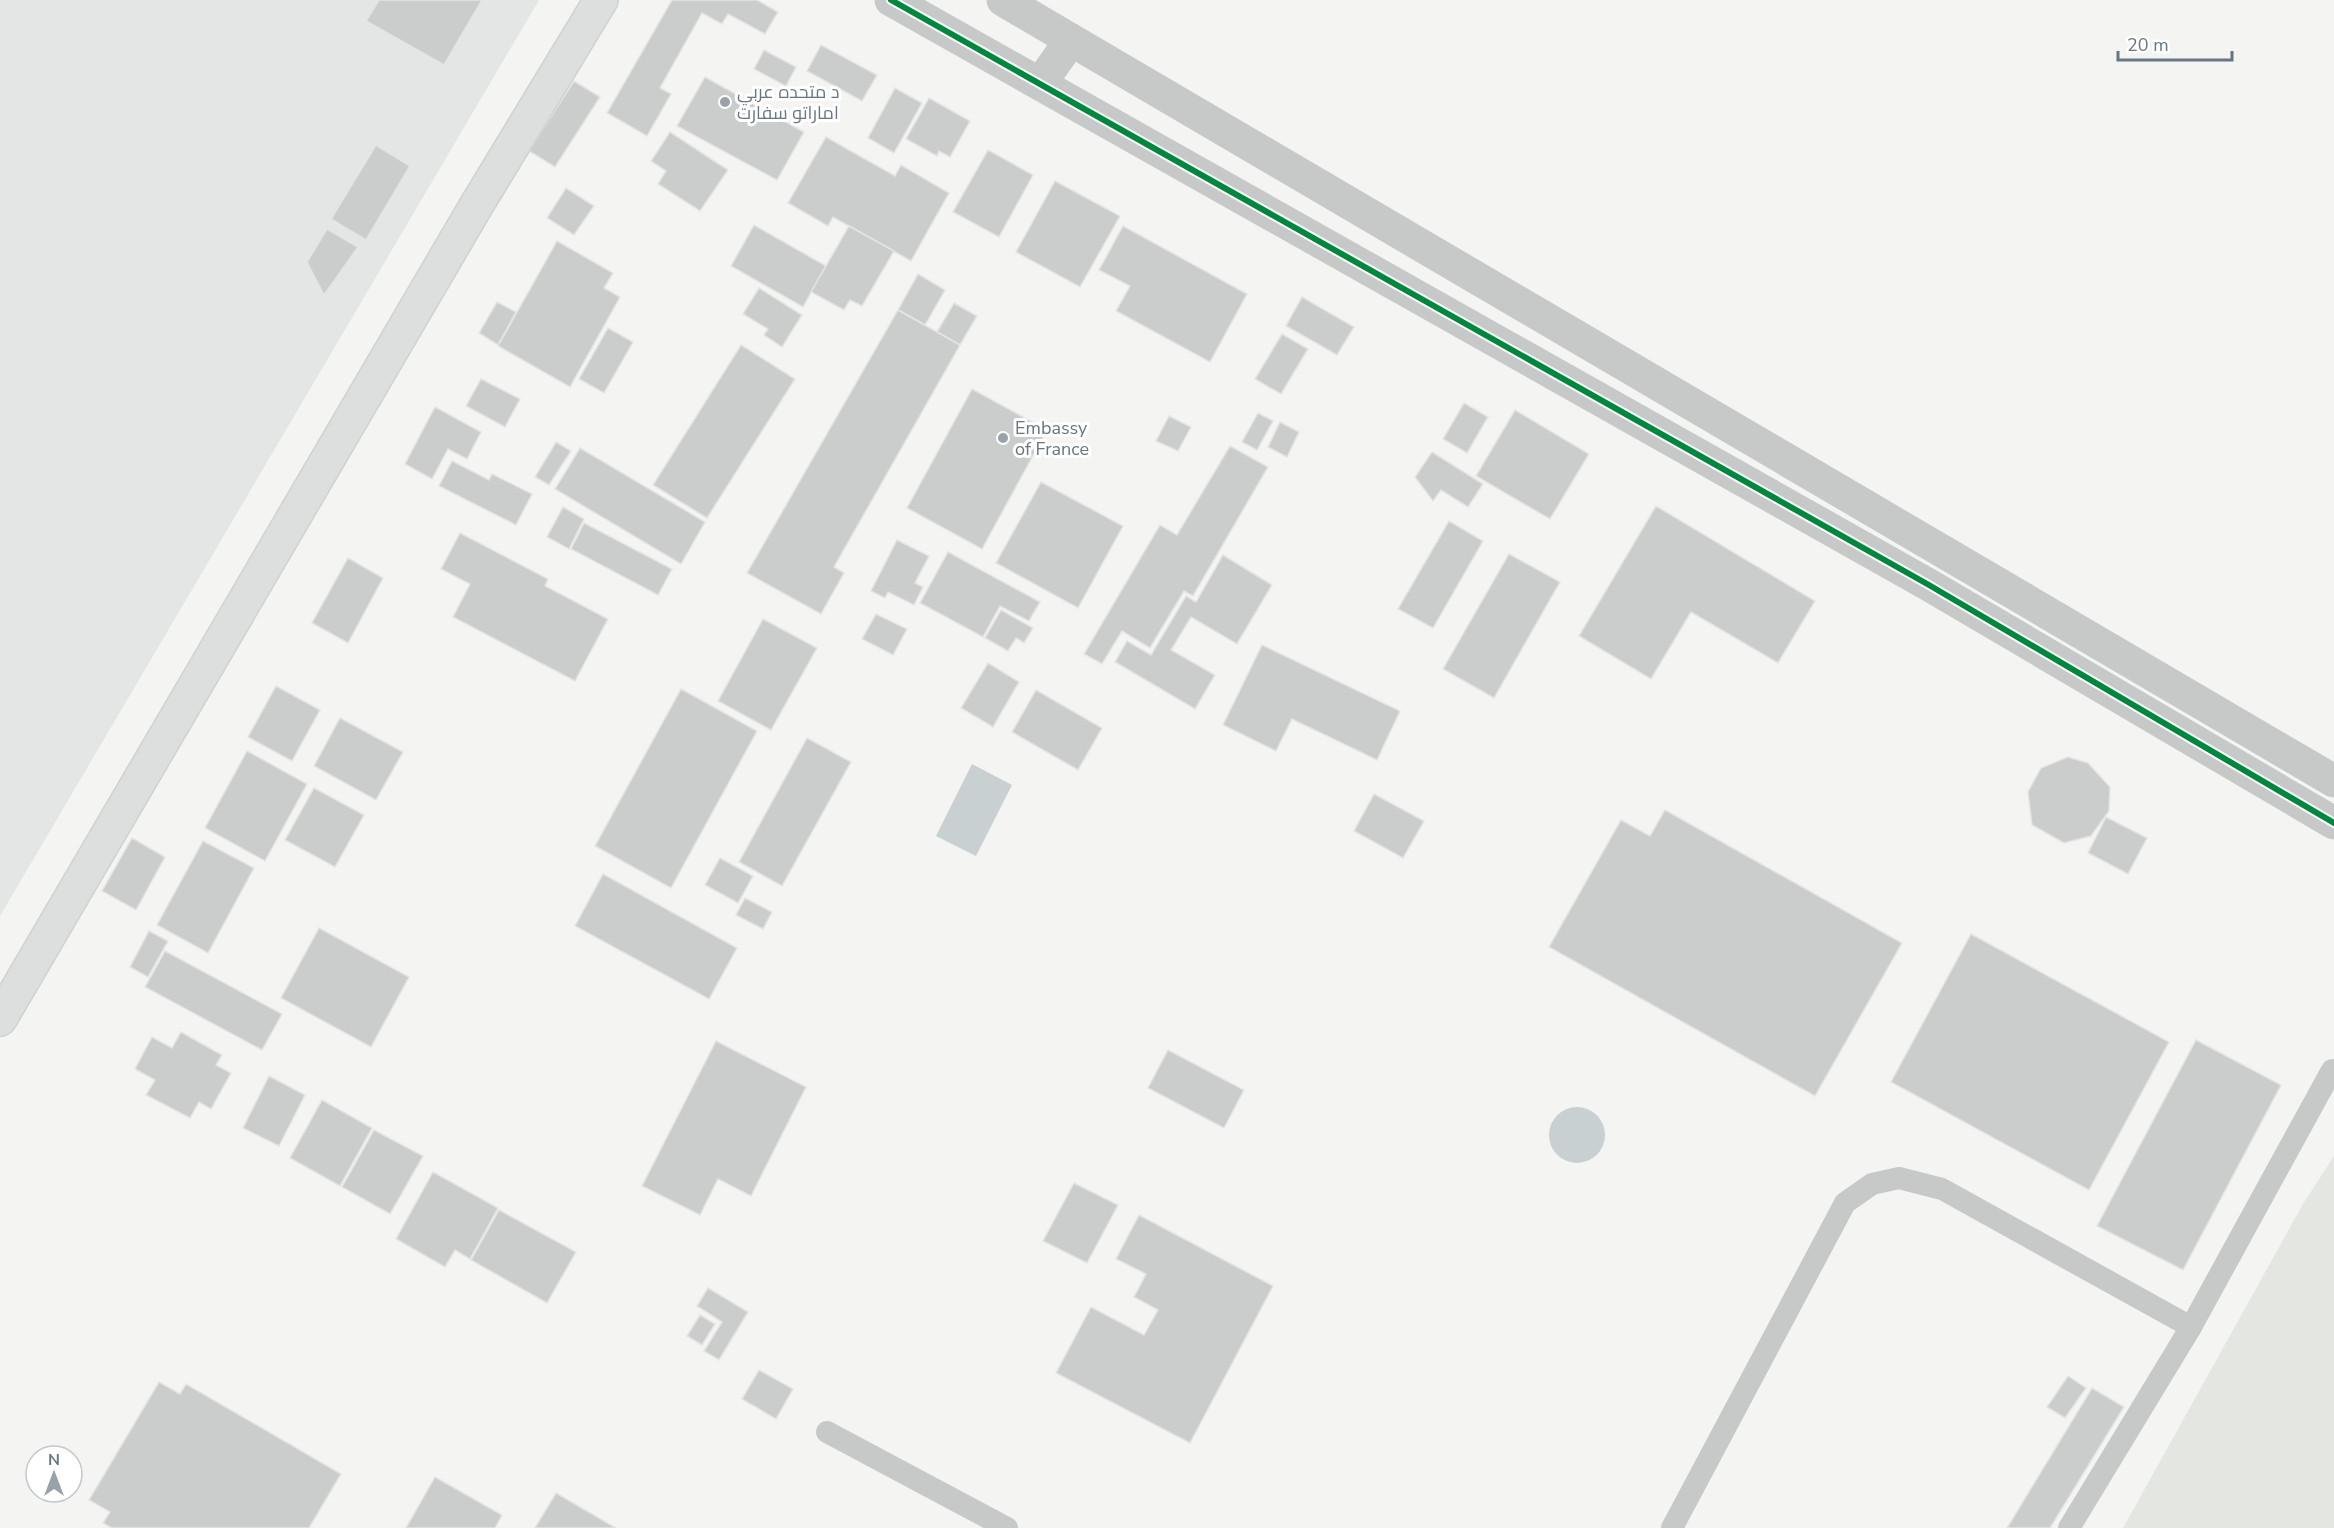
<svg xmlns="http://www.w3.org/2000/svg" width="2334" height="1528" viewBox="0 0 2334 1528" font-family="'Nunito Sans',Cairo,sans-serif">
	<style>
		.built { fill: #e4e6e6 }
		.green { fill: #e3e6e1 }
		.water { fill: #c8d0d2 }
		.building { fill: #cbcccc; stroke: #e4e4e3; stroke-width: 1.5 }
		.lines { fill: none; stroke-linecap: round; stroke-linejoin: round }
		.secondary-casing { stroke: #d0d1d1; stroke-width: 36 }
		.service { stroke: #c7c9c9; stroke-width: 22 }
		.minor { stroke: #c7c9c9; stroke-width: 33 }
		.secondary { stroke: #dddede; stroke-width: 33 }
		.cycleway-casing { stroke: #fff; stroke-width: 10 }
		.cycleway { stroke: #00873e; stroke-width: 6 }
		.poi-dot { fill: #98a2a8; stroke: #fff; stroke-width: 2 }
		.labels { text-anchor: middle; stroke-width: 6; stroke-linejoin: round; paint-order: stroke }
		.poi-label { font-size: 18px; fill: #677680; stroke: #fff; text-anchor: start }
	</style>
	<rect width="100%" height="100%" fill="#f4f4f3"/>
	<path class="built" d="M 0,0 L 539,0 L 0,916 Z"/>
	<path class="green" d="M 2334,1156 L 2334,1528 L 2123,1528 L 2303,1204 Z"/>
	<g class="water">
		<path d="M 972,764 L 1012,785 L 976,856 L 936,836 Z"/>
		<circle cx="1577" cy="1135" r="28"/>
	</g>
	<g class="building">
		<path d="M 379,0 L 482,0 L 444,65 L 366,21 Z"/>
		<path d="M 672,0 L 757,0 L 778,12 L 765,34 L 728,14 L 722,24 L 702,13 L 660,88 L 671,94 L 647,136 L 607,113 Z"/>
		<path d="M 821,45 L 877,75 L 862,101 L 807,71 Z"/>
		<path d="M 764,50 L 796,67 L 786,86 L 754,69 Z"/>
		<path d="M 705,77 L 804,132 L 777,180 L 677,126 Z"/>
		<path d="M 574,81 L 600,97 L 555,167 L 529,151 Z"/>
		<path d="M 895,88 L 922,103 L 894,153 L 868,138 Z"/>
		<path d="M 929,98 L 970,121 L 950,157 L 939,151 L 937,156 L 906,139 Z"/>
		<path d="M 670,132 L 728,170 L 700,211 L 658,184 L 666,171 L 651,161 Z"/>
		<path d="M 826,137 L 895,176 L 901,165 L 949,193 L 911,261 L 833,217 L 828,226 L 788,203 Z"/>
		<path d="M 376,145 L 410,166 L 366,240 L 331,219 Z"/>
		<path d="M 988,150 L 1033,175 L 999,237 L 953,212 Z"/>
		<path d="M 1055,181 L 1120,216 L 1080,287 L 1016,252 Z"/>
		<path d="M 566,188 L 594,206 L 574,235 L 547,218 Z"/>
		<path d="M 754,225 L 826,266 L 803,307 L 731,266 Z"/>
		<path d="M 849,226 L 894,251 L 862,306 L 850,300 L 844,310 L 811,292 Z"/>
		<path d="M 1123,226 L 1247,294 L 1210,362 L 1116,311 L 1130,286 L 1099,270 Z"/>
		<path d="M 327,229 L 358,247 L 324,295 L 307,262 Z"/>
		<path d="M 557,241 L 613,273 L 604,288 L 620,297 L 570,387 L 498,346 Z"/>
		<path d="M 918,274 L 945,290 L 925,325 L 898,310 Z"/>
		<path d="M 759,288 L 802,315 L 782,347 L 764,335 L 768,329 L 743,314 Z"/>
		<path d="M 1302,297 L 1354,327 L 1337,355 L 1286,326 Z"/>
		<path d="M 497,302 L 516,312 L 498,345 L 479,333 Z"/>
		<path d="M 954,303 L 977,316 L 960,345 L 937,332 Z"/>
		<path d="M 898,310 L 960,345 L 834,567 L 844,573 L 821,614 L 747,573 Z"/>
		<path d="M 608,328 L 633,342 L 604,393 L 579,379 Z"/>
		<path d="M 1282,334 L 1308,349 L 1281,394 L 1255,379 Z"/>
		<path d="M 741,345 L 795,379 L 707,518 L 653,485 Z"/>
		<path d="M 481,379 L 520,399 L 505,427 L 466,406 Z"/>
		<path d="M 972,389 L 1047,430 L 982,549 L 907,508 Z"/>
		<path d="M 1464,403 L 1488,417 L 1467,453 L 1443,439 Z"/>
		<path d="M 435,407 L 481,432 L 467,459 L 448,449 L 432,479 L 405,464 Z"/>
		<path d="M 1515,410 L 1589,454 L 1550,519 L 1476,476 Z"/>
		<path d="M 1258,413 L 1273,421 L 1257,450 L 1242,442 Z"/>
		<path d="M 1169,416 L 1191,427 L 1178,451 L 1156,441 Z"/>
		<path d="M 1280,422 L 1299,432 L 1287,457 L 1268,447 Z"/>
		<path d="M 556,442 L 571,451 L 549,485 L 535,477 Z"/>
		<path d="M 1230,446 L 1268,467 L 1193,596 L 1184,591 L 1150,648 L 1122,631 L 1102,664 L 1084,654 L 1160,525 L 1177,535 Z"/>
		<path d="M 580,448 L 705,522 L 681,564 L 555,489 Z"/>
		<path d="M 1432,452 L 1483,484 L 1468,507 L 1441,490 L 1433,501 L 1415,477 Z"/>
		<path d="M 452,461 L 489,480 L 492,474 L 532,494 L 516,525 L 439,486 Z"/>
		<path d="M 1041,482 L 1123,526 L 1078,608 L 996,563 Z"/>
		<path d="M 1656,506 L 1815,601 L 1778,663 L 1691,612 L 1651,679 L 1579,636 Z"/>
		<path d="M 563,507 L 584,519 L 569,549 L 547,537 Z"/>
		<path d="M 1449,521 L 1483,541 L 1433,628 L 1398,609 Z"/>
		<path d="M 584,523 L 672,569 L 658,595 L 571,549 Z"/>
		<path d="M 460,533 L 548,579 L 545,586 L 608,619 L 575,681 L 453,617 L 470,584 L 441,569 Z"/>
		<path d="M 897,540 L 929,556 L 915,583 L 923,587 L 914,605 L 888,592 L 885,598 L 871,591 Z"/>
		<path d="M 948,552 L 1040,602 L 1029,621 L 1000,606 L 983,637 L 920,603 Z"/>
		<path d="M 1509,554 L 1560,582 L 1494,698 L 1443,669 Z"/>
		<path d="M 1223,555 L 1272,585 L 1237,644 L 1191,617 L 1171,650 L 1215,675 L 1195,709 L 1115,662 L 1127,641 L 1151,655 L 1186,596 L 1196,602 Z"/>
		<path d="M 348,558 L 383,578 L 348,643 L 312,623 Z"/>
		<path d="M 1001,610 L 1033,628 L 1024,643 L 1016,638 L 1008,651 L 985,638 Z"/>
		<path d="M 876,614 L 907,629 L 893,655 L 862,639 Z"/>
		<path d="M 763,619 L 817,648 L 771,730 L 718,701 Z"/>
		<path d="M 1262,645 L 1400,711 L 1377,760 L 1292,719 L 1276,751 L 1223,725 Z"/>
		<path d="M 988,663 L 1019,682 L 993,727 L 961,708 Z"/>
		<path d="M 276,686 L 320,710 L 292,761 L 248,737 Z"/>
		<path d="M 681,689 L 757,731 L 671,888 L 595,846 Z"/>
		<path d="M 1036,690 L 1102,728 L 1078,770 L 1012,732 Z"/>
		<path d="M 340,718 L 403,752 L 376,800 L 314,766 Z"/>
		<path d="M 807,738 L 851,762 L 782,886 L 739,862 Z"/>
		<path d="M 247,751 L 307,784 L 265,861 L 205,828 Z"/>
		<path d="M 2068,757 L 2088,763 L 2110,787 L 2109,811 L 2091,836 L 2064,843 L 2032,825 L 2028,792 L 2041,768 Z"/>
		<path d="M 314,788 L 364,815 L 335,867 L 285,840 Z"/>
		<path d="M 1374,794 L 1424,821 L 1403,858 L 1354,831 Z"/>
		<path d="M 1665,810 L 1902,943 L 1815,1096 L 1549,947 L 1621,820 L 1650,836 Z"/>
		<path d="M 2106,817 L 2147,838 L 2128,874 L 2088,853 Z"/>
		<path d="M 132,838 L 165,857 L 136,910 L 102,891 Z"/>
		<path d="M 203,841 L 254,868 L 208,953 L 157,925 Z"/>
		<path d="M 720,858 L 753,876 L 738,903 L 705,885 Z"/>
		<path d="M 603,874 L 737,948 L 709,999 L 575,926 Z"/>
		<path d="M 745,898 L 772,912 L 763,929 L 736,915 Z"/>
		<path d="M 319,928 L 409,977 L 371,1047 L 281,998 Z"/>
		<path d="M 149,931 L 168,941 L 148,977 L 130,967 Z"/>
		<path d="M 1971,934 L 2169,1042 L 2089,1190 L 1891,1082 Z"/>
		<path d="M 165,951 L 282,1014 L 262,1050 L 145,987 Z"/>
		<path d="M 181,1032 L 222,1055 L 216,1065 L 231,1073 L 211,1109 L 199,1102 L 190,1118 L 146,1095 L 155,1080 L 135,1069 L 152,1037 L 172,1048 Z"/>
		<path d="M 2196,1040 L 2281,1085 L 2183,1270 L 2097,1226 Z"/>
		<path d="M 716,1041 L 806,1087 L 751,1196 L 718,1179 L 700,1215 L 642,1186 Z"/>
		<path d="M 1168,1050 L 1244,1090 L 1224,1128 L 1148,1088 Z"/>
		<path d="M 269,1076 L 305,1095 L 279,1146 L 243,1128 Z"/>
		<path d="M 322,1100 L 372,1128 L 340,1186 L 290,1158 Z"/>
		<path d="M 374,1130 L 423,1156 L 390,1214 L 342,1187 Z"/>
		<path d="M 433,1172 L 498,1208 L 470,1259 L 455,1250 L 445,1267 L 396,1239 Z"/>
		<path d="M 1074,1183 L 1118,1205 L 1087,1263 L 1043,1241 Z"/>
		<path d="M 499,1210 L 576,1252 L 547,1303 L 471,1260 Z"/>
		<path d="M 1139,1215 L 1273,1286 L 1190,1443 L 1056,1373 L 1091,1307 L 1144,1335 L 1158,1310 L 1134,1297 L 1146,1274 L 1116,1259 Z"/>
		<path d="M 708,1288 L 748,1312 L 719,1360 L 704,1351 L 722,1322 L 697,1306 Z"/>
		<path d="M 700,1315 L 715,1324 L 702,1345 L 687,1336 Z"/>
		<path d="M 759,1370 L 793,1389 L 776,1419 L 742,1399 Z"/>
		<path d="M 2068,1376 L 2086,1388 L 2065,1418 L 2047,1407 Z"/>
		<path d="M 159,1382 L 180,1394 L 186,1384 L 341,1474 L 309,1528 L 112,1528 L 103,1523 L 110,1512 L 89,1500 Z"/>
		<path d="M 2092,1388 L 2124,1407 L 2050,1528 L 2007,1528 Z"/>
		<path d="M 435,1477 L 502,1515 L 495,1528 L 406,1528 Z"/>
		<path d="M 556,1493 L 616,1528 L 535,1528 Z"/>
	</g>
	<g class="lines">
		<g class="secondary-casing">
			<path id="secondary" d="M 0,1019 L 476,206 L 601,0"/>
		</g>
		<g class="service">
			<path d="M 827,1432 L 1007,1528"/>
			<path d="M 1672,1528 L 1845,1203 L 1872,1184 L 1899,1178 L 1942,1189 L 2191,1327 L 2332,1070 L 2334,1071"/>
			<path d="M 2069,1528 L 2191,1327"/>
		</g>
		<g class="minor">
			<path d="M 891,0 L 1929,585 L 2334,823"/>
			<path d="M 1003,0 L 2334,781"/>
			<path d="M 1040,84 L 1071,40"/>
		</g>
		<use href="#secondary" class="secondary"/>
		<g class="cycleway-casing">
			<path id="cycleway" d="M 891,0 L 1929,585 L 2334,823"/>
		</g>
		<use href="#cycleway" class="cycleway"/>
	</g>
	<g class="poi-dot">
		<circle cx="725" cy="102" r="6"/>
		<circle cx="1003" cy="438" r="6"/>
	</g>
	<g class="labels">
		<g class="poi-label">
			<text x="737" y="98">د متحده عربي<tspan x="737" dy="21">اماراتو سفارت</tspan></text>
			<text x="1015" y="434">Embassy<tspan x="1015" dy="21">of France</tspan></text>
		</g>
	</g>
	<g transform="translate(54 1474)"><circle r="28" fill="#ffffff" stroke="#c2c8cc" stroke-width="1.5"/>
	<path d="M0-4.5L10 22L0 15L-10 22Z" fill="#98a2a8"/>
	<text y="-9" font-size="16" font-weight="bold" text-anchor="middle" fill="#677680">N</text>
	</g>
	<path d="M2118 51v9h114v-9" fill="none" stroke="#677680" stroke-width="3"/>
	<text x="2127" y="51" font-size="18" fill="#677680" stroke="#ffffff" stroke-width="4.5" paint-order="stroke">20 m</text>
</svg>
